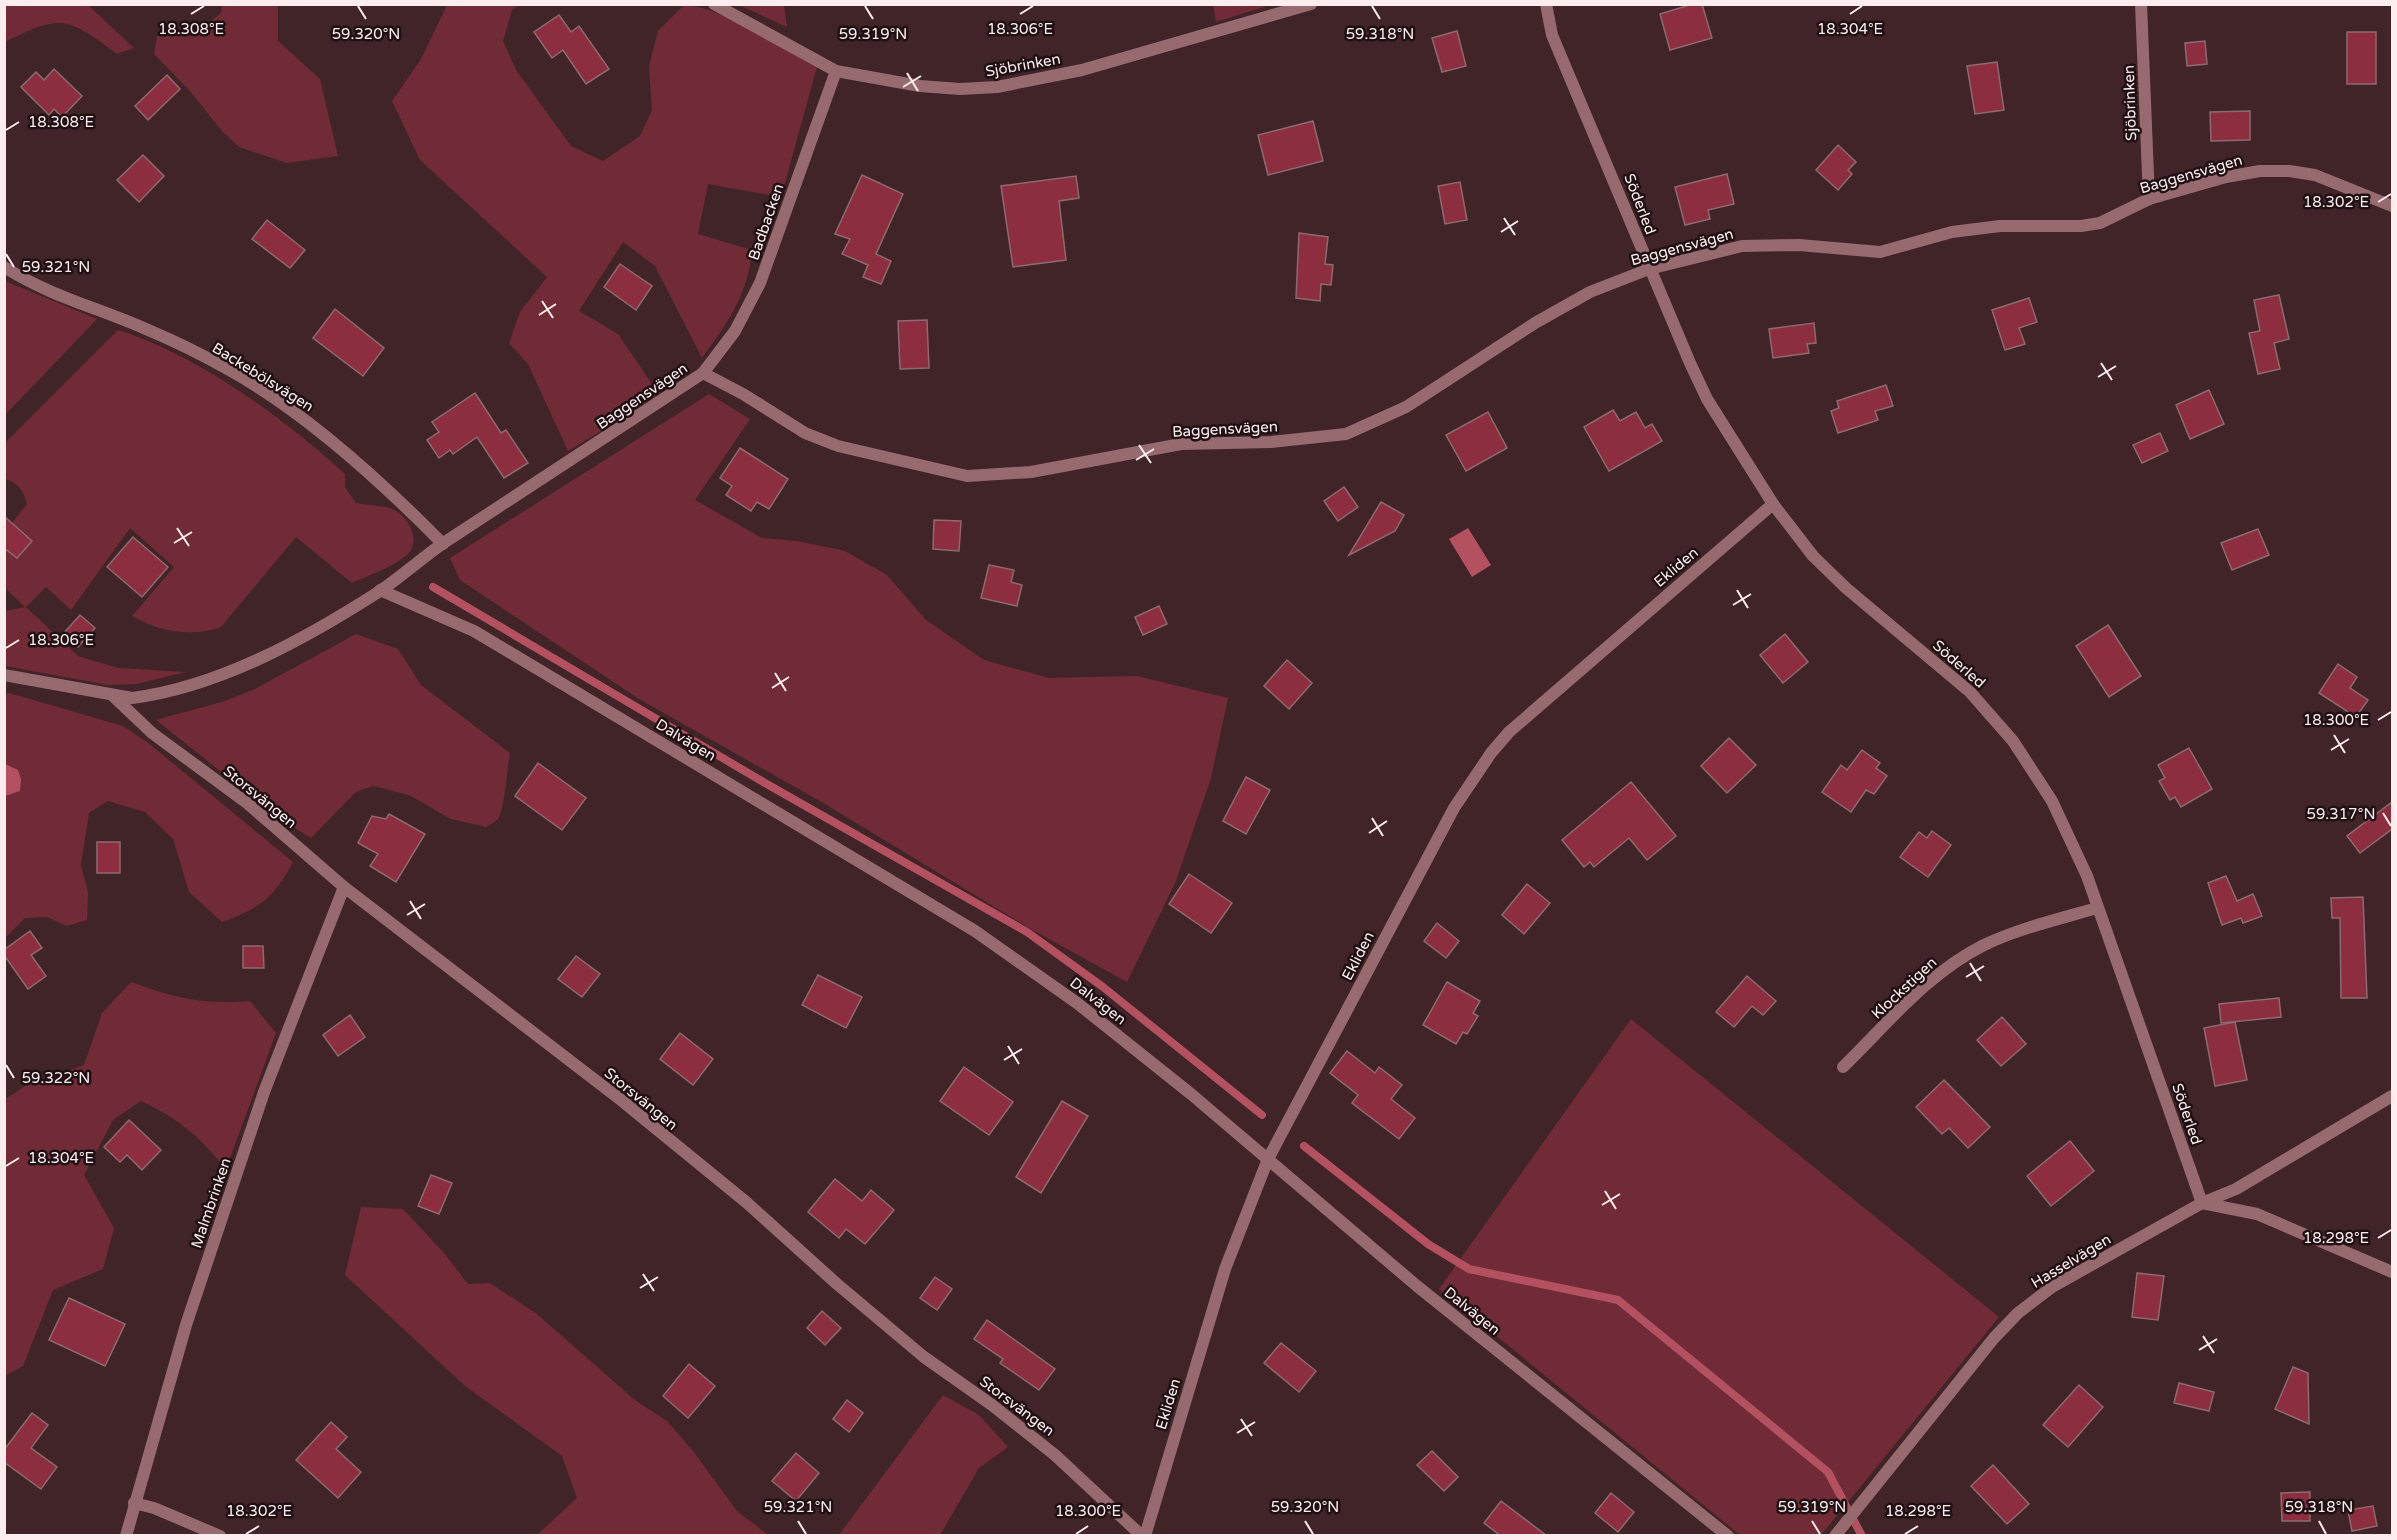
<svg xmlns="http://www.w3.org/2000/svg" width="2397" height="1540" viewBox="0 0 2397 1540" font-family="'Varela Round',sans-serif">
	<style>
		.green { fill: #712b37 }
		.water { fill: #b45161 }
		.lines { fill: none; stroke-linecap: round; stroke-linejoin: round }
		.stream { stroke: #b45161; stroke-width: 8 }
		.building { fill: #8c2d40; stroke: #8d6a6e; stroke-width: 1.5 }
		.street { stroke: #976a6f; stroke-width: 12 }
		.ticks { fill: none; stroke: #fdedee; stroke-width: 2 }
		.labels { text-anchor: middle; stroke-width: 5; stroke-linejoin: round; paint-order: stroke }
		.street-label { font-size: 15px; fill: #fdedee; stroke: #1f1113 }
		.ticks-label { font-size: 15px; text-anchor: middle; fill: #fdedee; stroke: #1f1113; stroke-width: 5; stroke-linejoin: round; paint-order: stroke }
	</style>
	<rect width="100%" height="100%" fill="#412427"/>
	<g class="green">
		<path d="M 5,4 L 88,5 L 134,48 L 117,54 C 67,16 61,14 5,42 Z"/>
		<path d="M 222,5 L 278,5 L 278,41 L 320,79 L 338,156 L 287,163 L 239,147 L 221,130 L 190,91 L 154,54 L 157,36 L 191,36 L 221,13 Z"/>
		<path d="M 447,5 L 519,5 L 512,10 L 503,41 L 516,70 L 571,146 L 603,161 L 640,136 L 652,110 L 649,66 L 658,31 L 684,5 C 719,5 785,50 817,67 L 781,197 L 708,184 L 698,234 L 752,250 C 749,293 726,325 702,358 L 655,266 L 623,242 L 579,311 L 618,334 L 658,393 L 634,411 L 568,451 L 528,364 L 509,343 L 520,312 L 547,277 L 420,160 L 392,101 L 421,59 Z"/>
		<path d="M 739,5 L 784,5 L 787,27 Z"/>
		<path d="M 1213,5 L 1213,4 L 1270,5 L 1216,22 Z"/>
		<path d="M 5,281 L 97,319 L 5,415 Z"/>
		<path d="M 118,330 C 198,355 283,418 345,474 L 345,487 L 356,503 C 366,505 379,505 389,508 C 407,513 423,540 407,555 C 393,567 369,575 352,583 L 296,537 L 221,627 C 192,638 158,631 132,616 L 174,567 L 130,528 L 71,610 L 46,587 L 26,607 L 78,656 L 118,668 L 186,672 L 136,684 L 108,685 L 5,666 L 5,611 L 25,607 L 5,588 L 5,532 L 27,504 C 24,492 18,482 5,479 L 4,444 Z"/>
		<path d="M 709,394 L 750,419 L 695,500 L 762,538 L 797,541 L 845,551 L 887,575 L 926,620 L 984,660 L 1049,678 L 1137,676 L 1228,698 L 1211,778 L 1176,881 L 1127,982 L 1029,928 L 820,801 L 639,699 L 460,580 L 450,558 Z"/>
		<path d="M 356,634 L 398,649 L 421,685 L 510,753 C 507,768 505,809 498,819 C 495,822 489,825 486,827 L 451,819 L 409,795 L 373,786 L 356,792 L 311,838 L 282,820 L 156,720 L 225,701 L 255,689 Z"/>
		<path d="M 9,693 L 123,726 L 147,742 L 293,862 C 273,899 261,907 222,922 L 189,892 L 173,839 L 145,812 L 108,801 L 89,813 L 81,865 L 88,892 L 87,920 L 67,926 L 47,917 L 25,918 L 5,938 L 5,694 Z"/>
		<path d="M 131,982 C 174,998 204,1005 250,1001 L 276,1033 L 226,1169 C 200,1137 179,1119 141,1101 L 113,1120 L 84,1175 L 114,1228 L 103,1269 L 53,1290 L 23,1366 L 5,1376 L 5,1099 L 27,1085 L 84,1065 L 102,1013 Z"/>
		<path d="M 1631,1019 L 1999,1317 L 1821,1535 L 1740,1535 L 1439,1289 Z"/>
		<path d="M 361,1207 L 403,1209 L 444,1253 L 468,1284 L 490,1283 L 537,1314 L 636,1401 L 667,1421 L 693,1451 L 737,1511 L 768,1535 L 537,1535 L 577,1498 L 562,1456 L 465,1386 L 345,1275 Z"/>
		<path d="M 943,1395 L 979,1415 L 1008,1447 L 979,1468 L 940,1535 L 839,1535 Z"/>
	</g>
	<g class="water">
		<path d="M 1468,528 L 1491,565 L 1472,577 L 1449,539 Z"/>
		<path d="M 5,764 L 18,770 L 21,779 L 20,791 L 5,796 Z"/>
	</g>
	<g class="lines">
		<g class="stream">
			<path d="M 433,587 L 765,783 L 1027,932 L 1103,987 L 1262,1115"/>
			<path d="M 1304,1146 L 1428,1244 L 1469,1269 L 1618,1300 L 1828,1472 L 1862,1536"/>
		</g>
	</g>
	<g class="building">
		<path d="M 1693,4 L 1702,4 L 1712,38 L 1670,50 L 1660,14 Z"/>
		<path d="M 559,15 L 571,32 L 579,26 L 609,69 L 586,84 L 563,50 L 552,58 L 534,32 Z"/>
		<path d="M 1457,31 L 1466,66 L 1442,72 L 1432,38 Z"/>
		<rect x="2347" y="32" width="29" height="52"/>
		<path d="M 2205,41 L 2207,64 L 2187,66 L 2185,43 Z"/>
		<path d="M 1997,62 L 2004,110 L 1975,114 L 1967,66 Z"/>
		<path d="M 54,69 L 82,96 L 62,117 L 54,109 L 49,115 L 21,87 L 36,72 L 44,80 Z"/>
		<path d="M 167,75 L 180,89 L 148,120 L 135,106 Z"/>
		<path d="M 2250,111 L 2250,140 L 2211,141 L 2210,112 Z"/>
		<path d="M 1313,121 L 1323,161 L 1268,175 L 1258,135 Z"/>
		<path d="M 1838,145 L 1856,162 L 1848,170 L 1852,174 L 1838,190 L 1816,170 Z"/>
		<path d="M 143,155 L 164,176 L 139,202 L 117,180 Z"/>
		<path d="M 1727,174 L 1734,204 L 1708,210 L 1710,219 L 1685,225 L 1675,187 Z"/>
		<path d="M 862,175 L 903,194 L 876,254 L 891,261 L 881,284 L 863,277 L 868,265 L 842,254 L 850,239 L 835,234 Z"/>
		<path d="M 1076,176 L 1079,198 L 1059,201 L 1066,260 L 1013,267 L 1001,186 Z"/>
		<path d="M 1460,182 L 1467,220 L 1445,224 L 1438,186 Z"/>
		<path d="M 267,220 L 305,250 L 290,268 L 252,239 Z"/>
		<path d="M 1299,233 L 1328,237 L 1325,264 L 1333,265 L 1331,285 L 1321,284 L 1320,301 L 1296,298 Z"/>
		<path d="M 620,264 L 652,286 L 636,310 L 604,287 Z"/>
		<path d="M 2279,295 L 2289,339 L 2274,343 L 2280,369 L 2258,374 L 2249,333 L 2260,331 L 2254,300 Z"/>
		<path d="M 2029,298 L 2037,322 L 2019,328 L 2025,344 L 2005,350 L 1992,310 Z"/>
		<path d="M 335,309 L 384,348 L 363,376 L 313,338 Z"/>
		<path d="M 927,320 L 929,368 L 900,369 L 898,321 Z"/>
		<path d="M 1814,323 L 1816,343 L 1807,344 L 1809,353 L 1773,358 L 1769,329 Z"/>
		<path d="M 1886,385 L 1893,406 L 1875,411 L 1878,420 L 1838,433 L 1831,411 L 1839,408 L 1837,401 Z"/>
		<path d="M 2209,390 L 2224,424 L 2190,439 L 2176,405 Z"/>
		<path d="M 475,393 L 501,433 L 506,430 L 528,463 L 504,478 L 477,437 L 453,454 L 450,450 L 439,458 L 427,440 L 439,432 L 432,422 Z"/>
		<path d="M 1613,410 L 1620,421 L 1636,412 L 1645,428 L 1652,424 L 1662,441 L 1609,471 L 1584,427 Z"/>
		<path d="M 1488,412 L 1507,448 L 1466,471 L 1446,435 Z"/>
		<path d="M 2160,433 L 2168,451 L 2142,463 L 2133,445 Z"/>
		<path d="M 740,448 L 788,479 L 769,509 L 757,502 L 751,511 L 726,495 L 732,486 L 720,478 Z"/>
		<path d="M 1344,487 L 1358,507 L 1338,521 L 1324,501 Z"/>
		<path d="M 1381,502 L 1404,515 L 1395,531 L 1349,555 Z"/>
		<path d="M 4,516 L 32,541 L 17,558 L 4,548 Z"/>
		<path d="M 934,520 L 961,521 L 959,551 L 933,549 Z"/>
		<path d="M 2258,529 L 2269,555 L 2232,570 L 2221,543 Z"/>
		<path d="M 133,537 L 168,567 L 142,597 L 107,567 Z"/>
		<path d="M 989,565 L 1014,570 L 1011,582 L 1022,585 L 1017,606 L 981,598 Z"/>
		<path d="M 1159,606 L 1167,624 L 1143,635 L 1135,617 Z"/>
		<path d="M 80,615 L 95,628 L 78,647 L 63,634 Z"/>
		<path d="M 2108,625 L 2141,676 L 2109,697 L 2076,646 Z"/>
		<path d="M 1785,634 L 1808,662 L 1783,683 L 1760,655 Z"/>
		<path d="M 1287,660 L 1312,683 L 1289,709 L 1264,686 Z"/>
		<path d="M 2338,664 L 2357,677 L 2350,688 L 2368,700 L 2356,717 L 2319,693 Z"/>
		<path d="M 1729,738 L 1756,765 L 1727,793 L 1701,766 Z"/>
		<path d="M 2189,748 L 2212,789 L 2181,807 L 2175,797 L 2170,800 L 2159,781 L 2165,778 L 2158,765 Z"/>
		<path d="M 1862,750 L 1880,763 L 1876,768 L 1887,776 L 1874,794 L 1866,790 L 1851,812 L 1822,792 L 1841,765 L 1847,770 Z"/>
		<path d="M 538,763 L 586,798 L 562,830 L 515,796 Z"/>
		<path d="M 1246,777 L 1270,790 L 1246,834 L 1223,821 Z"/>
		<path d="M 1631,782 L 1676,836 L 1647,860 L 1629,838 L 1594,867 L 1590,862 L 1584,867 L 1562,840 Z"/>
		<path d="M 2392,802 L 2392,829 L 2360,853 L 2347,836 Z"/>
		<path d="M 389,814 L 425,834 L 396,882 L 370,866 L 378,854 L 358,843 L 372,816 L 386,819 Z"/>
		<path d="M 1932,831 L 1951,845 L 1928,877 L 1900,857 L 1919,832 L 1927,838 Z"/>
		<rect x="97" y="842" width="23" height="31"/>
		<path d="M 1189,874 L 1232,903 L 1211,933 L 1169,904 Z"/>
		<path d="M 2226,876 L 2237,901 L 2253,894 L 2262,916 L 2243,923 L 2241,918 L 2222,925 L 2208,883 Z"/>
		<path d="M 1527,884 L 1550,903 L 1524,934 L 1502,915 Z"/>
		<path d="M 2363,897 L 2367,998 L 2341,998 L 2340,918 L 2332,918 L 2331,898 Z"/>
		<path d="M 1437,923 L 1459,941 L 1446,958 L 1424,941 Z"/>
		<path d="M 30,931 L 42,948 L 31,955 L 46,976 L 28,989 L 4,955 L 4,950 Z"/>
		<path d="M 243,946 L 263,946 L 264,968 L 243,968 Z"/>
		<path d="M 576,956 L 600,974 L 582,997 L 558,979 Z"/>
		<path d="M 818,975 L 862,997 L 846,1028 L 802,1005 Z"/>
		<path d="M 1747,976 L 1776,1001 L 1763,1015 L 1752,1006 L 1734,1027 L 1716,1012 Z"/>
		<path d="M 1447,982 L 1480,1001 L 1473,1013 L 1478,1016 L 1467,1034 L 1463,1032 L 1456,1044 L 1423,1025 Z"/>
		<path d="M 2279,998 L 2281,1017 L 2221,1023 L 2219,1004 Z"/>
		<path d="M 350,1015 L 365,1037 L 338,1056 L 323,1035 Z"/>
		<path d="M 2002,1017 L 2026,1044 L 2001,1066 L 1977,1040 Z"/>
		<path d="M 2235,1022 L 2247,1080 L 2215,1086 L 2204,1028 Z"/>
		<path d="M 680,1033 L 713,1059 L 693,1085 L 660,1059 Z"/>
		<path d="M 1347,1051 L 1375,1073 L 1379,1067 L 1402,1085 L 1391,1099 L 1415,1118 L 1399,1139 L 1352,1103 L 1358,1095 L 1330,1073 Z"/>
		<path d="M 964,1067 L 1013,1102 L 989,1135 L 940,1101 Z"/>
		<path d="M 1944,1080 L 1990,1127 L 1968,1148 L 1949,1128 L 1942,1134 L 1916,1107 Z"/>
		<path d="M 1062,1101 L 1088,1116 L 1041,1193 L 1016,1177 Z"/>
		<path d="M 129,1120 L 161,1150 L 142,1170 L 127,1155 L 120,1162 L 104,1147 Z"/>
		<path d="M 2070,1141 L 2094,1171 L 2051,1206 L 2027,1176 Z"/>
		<path d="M 431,1175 L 452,1183 L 439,1214 L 418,1206 Z"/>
		<path d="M 835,1179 L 862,1201 L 871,1190 L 894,1210 L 865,1244 L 846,1229 L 839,1238 L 808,1212 Z"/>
		<path d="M 2137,1273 L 2164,1276 L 2158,1320 L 2132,1317 Z"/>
		<path d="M 935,1277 L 952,1289 L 937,1310 L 920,1298 Z"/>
		<path d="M 69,1298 L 125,1324 L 105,1366 L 49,1340 Z"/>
		<path d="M 822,1311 L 841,1328 L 825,1345 L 807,1328 Z"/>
		<path d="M 987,1320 L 1055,1369 L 1039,1390 L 1000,1363 L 1003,1359 L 974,1339 Z"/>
		<path d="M 1281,1343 L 1316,1371 L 1299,1392 L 1264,1363 Z"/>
		<path d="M 689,1364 L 715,1386 L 688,1418 L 663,1396 Z"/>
		<path d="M 2293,1367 L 2308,1373 L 2309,1424 L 2275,1409 Z"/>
		<path d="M 2179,1383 L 2214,1392 L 2209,1411 L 2174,1403 Z"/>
		<path d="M 2079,1385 L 2103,1407 L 2068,1447 L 2043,1425 Z"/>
		<path d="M 847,1400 L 863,1413 L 849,1432 L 833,1419 Z"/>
		<path d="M 32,1413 L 48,1425 L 31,1448 L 57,1467 L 41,1489 L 4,1462 L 4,1450 Z"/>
		<path d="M 331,1422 L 347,1437 L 336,1449 L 361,1472 L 338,1498 L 296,1460 Z"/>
		<path d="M 1432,1451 L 1458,1477 L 1444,1491 L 1417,1465 Z"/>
		<path d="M 796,1453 L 819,1473 L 796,1501 L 772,1481 Z"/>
		<path d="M 1993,1465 L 2029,1504 L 2007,1524 L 1971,1486 Z"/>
		<path d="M 2310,1492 L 2310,1521 L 2282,1521 L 2281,1493 Z"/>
		<path d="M 1611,1493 L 1634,1512 L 1618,1532 L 1595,1513 Z"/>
		<path d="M 1501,1501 L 1547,1536 L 1501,1536 L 1484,1523 Z"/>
		<path d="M 2373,1506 L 2377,1526 L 2352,1531 L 2348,1510 Z"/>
	</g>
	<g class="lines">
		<g class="street">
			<path d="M 714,4 L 836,71 L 920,86 L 960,89 L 997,87 L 1082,70 L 1311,4"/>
			<path d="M 1546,4 L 1552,35 L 1690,363 L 1707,399 L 1773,504 L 1813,556 L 1846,588 L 1970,692 L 2013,741 L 2052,801 L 2087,876 L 2202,1203 L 2257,1214 L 2392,1272"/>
			<path d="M 2141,4 L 2149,199"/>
			<path d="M 4,267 C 52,297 96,307 146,329 C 172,340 199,353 224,367 C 302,409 381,481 443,544"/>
			<path d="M 703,373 L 735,331 L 760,283 L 836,71"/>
			<path d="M 380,590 L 474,631 L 975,931 L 1077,1003 L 1191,1094 L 1417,1286 L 1728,1536"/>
			<path d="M 4,675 L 132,698 C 219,687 307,638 380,591 C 402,576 423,557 445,542 C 531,486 617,430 703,373 L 743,394 L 805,433 L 838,446 L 967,476 L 1031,472 L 1181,444 L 1271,442 L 1346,434 L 1406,407 L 1535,323 L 1590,292 L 1649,269 L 1742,246 L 1799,245 L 1880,252 L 1952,232 L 2000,226 L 2081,226 L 2100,223 L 2149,199 L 2226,177 L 2260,171 L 2289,171 L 2315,175 L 2392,206"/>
			<path d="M 113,696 L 152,733 L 247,803 L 344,887 L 621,1100 L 746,1202 L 837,1284 L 924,1357 L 992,1405 L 1055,1455 L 1142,1536"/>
			<path d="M 1843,1067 C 1886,1025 1929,972 1984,945 C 2020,928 2059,919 2097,908"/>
			<path d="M 134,1503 L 154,1508 L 220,1536"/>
			<path d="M 126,1536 L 186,1325 L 264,1092 L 344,887"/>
			<path d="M 1145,1536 L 1225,1269 L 1268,1159 L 1454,808 L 1491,753 L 1509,732 L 1773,504"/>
			<path d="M 1835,1536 L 1994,1338 L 2018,1313 L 2052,1287 L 2202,1203 L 2236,1189 L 2392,1096"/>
		</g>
	</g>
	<path class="ticks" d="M 358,6 L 366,19M 865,6 L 873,19M 1372,6 L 1380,19M 191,14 L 204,6M 1020,14 L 1033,6M 1850,14 L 1862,6M 907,73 L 918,91M 903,87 L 921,76M 6,130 L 19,122M 2378,202 L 2391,194M 1504,218 L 1515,235M 1501,232 L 1518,221M 6,254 L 14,267M 542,301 L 553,318M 539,315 L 556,304M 2101,363 L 2112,380M 2098,377 L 2116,366M 1139,445 L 1151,463M 1136,460 L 1154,449M 177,528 L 189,546M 174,543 L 192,532M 1737,590 L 1748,608M 1733,605 L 1751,594M 6,648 L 19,640M 775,673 L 786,691M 772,688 L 789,677M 2378,720 L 2391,712M 2334,735 L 2345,753M 2331,750 L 2349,739M 2383,813 L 2391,826M 1372,818 L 1383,836M 1369,833 L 1387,821M 410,901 L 421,919M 407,915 L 425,904M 1970,963 L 1981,981M 1966,977 L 1984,966M 1008,1046 L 1019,1064M 1004,1060 L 1022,1049M 6,1065 L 14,1078M 6,1166 L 19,1158M 1605,1191 L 1616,1209M 1602,1205 L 1620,1194M 2378,1238 L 2391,1230M 643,1274 L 654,1291M 640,1288 L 658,1277M 2203,1336 L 2214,1353M 2199,1350 L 2217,1339M 1241,1419 L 1252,1436M 1237,1433 L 1255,1422M 798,1521 L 806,1534M 1305,1521 L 1313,1534M 1812,1521 L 1820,1534M 2319,1521 L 2326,1534M 246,1534 L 259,1526M 1076,1534 L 1088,1526M 1905,1534 L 1918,1526"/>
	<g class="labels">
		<g class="street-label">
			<text transform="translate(1023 65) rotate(-10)" y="5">Sjöbrinken</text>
			<text transform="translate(2130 103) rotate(-92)" y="5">Sjöbrinken</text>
			<text transform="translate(2191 174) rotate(-16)" y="5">Baggensvägen</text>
			<text transform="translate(1640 204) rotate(69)" y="5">Söderled</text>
			<text transform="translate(766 222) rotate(-71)" y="5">Badbacken</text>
			<text transform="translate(1682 247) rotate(-15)" y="5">Baggensvägen</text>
			<text transform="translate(263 377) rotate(32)" y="5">Backebölsvägen</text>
			<text transform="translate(642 396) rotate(-34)" y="5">Baggensvägen</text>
			<text transform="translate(1225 429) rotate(-3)" y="5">Baggensvägen</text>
			<text transform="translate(1676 567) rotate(-40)" y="5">Ekliden</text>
			<text transform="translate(1959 664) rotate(41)" y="5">Söderled</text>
			<text transform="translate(686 740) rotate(31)" y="5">Dalvägen</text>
			<text transform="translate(260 797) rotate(39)" y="5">Storsvängen</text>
			<text transform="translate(1358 956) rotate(-63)" y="5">Ekliden</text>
			<text transform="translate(1904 988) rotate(-43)" y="5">Klockstigen</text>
			<text transform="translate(1098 1001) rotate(38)" y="5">Dalvägen</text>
			<text transform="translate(641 1099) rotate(39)" y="5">Storsvängen</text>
			<text transform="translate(2187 1114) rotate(71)" y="5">Söderled</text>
			<text transform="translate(211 1203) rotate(-71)" y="5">Malmbrinken</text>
			<text transform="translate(2071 1261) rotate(-31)" y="5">Hasselvägen</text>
			<text transform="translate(1472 1311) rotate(39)" y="5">Dalvägen</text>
			<text transform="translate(1168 1404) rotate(-73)" y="5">Ekliden</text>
			<text transform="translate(1017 1406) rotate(37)" y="5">Storsvängen</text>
		</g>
	</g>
	<g class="ticks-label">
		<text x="191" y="34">18.308°E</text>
		<text x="1020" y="34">18.306°E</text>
		<text x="1850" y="34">18.304°E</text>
		<text x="366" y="39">59.320°N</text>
		<text x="873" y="39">59.319°N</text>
		<text x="1380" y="39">59.318°N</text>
		<text x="61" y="127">18.308°E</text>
		<text x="2336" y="207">18.302°E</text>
		<text x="56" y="272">59.321°N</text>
		<text x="61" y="645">18.306°E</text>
		<text x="2336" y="725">18.300°E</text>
		<text x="2341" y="819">59.317°N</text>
		<text x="56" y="1083">59.322°N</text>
		<text x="61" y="1163">18.304°E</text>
		<text x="2336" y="1243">18.298°E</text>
		<text x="798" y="1512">59.321°N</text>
		<text x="1305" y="1512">59.320°N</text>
		<text x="1812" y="1512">59.319°N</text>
		<text x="2319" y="1512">59.318°N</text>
		<text x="259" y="1516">18.302°E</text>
		<text x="1088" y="1516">18.300°E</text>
		<text x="1918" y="1516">18.298°E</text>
	</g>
	<rect width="2397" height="1540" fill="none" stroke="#fdedee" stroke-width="12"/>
</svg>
